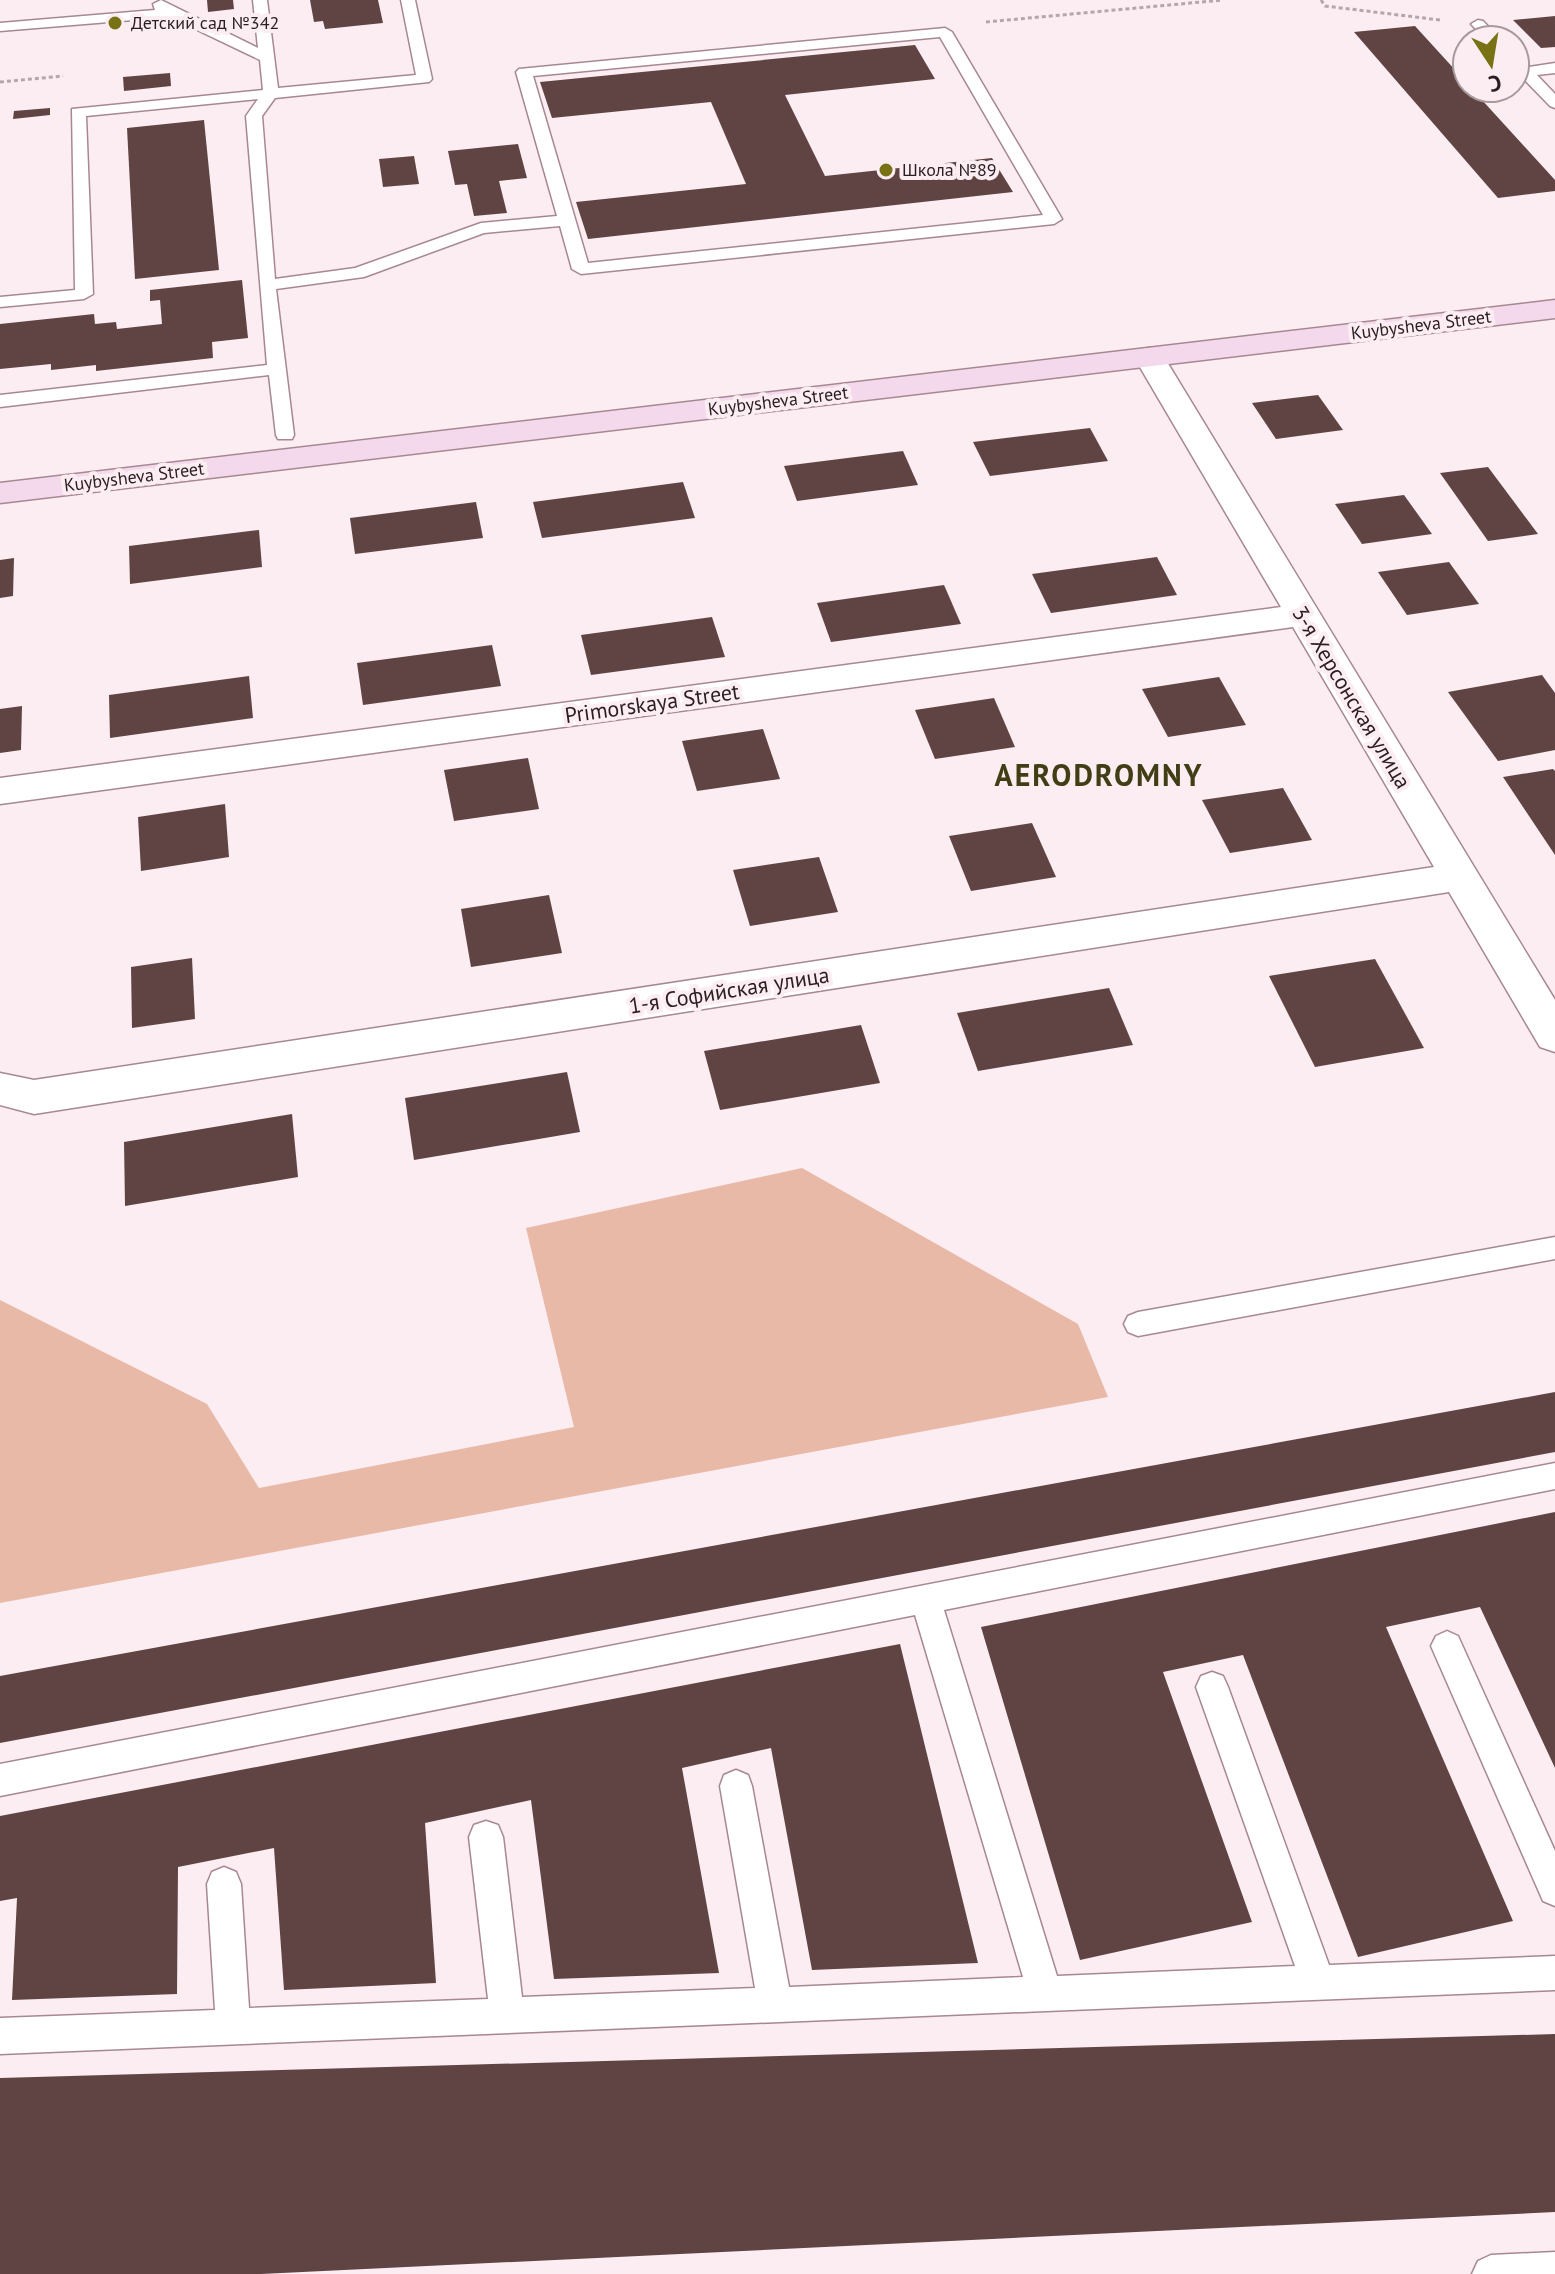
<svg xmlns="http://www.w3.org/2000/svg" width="1555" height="2274" viewBox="0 0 1555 2274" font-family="'PT Sans',sans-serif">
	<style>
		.green { fill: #e9b9a8 }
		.building { fill: #604444 }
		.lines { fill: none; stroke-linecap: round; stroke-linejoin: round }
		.service-casing { stroke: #a78891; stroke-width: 3 }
		.minor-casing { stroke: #a78891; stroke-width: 3 }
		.secondary-casing { stroke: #a78891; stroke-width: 3 }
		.path { stroke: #b4a7aa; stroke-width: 3; stroke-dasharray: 4 3; stroke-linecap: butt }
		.service { fill: #fff; fill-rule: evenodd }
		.minor { fill: #fff; fill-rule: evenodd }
		.secondary { fill: #f4d9ed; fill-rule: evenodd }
		.poi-dot { fill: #787214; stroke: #fbedf1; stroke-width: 3 }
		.labels { text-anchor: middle; stroke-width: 8; stroke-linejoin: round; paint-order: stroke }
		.far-poi-label { font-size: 18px; fill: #2a1e21; stroke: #fbedf1; text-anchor: start }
		.far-street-label { font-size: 18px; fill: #2a1e21; stroke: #fbedf1 }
		.street-label { font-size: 22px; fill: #2a1e21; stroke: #fbedf1 }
		.district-label { font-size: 30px; font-weight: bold; letter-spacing: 2px; fill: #413e15; stroke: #fbedf1 }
	</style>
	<rect width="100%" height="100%" fill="#fbedf1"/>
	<path class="green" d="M 802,1168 L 1078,1324 L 1108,1397 L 0,1603 L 0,1300 L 207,1404 L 259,1488 L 574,1427 L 526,1228 Z"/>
	<g class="building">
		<path d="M 207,0 L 233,0 L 234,9 L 208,12 Z"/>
		<path d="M 310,0 L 378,0 L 383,23 L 325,29 L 323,21 L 314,22 Z"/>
		<path d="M 1555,16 L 1555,47 L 1541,48 L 1513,20 Z"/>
		<path d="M 1415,26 L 1467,83 L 1467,88 L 1471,88 L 1555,180 L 1555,191 L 1498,198 L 1354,32 Z"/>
		<path d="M 915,45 L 935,79 L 785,95 L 825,176 L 992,158 L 1013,192 L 588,239 L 576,202 L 746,184 L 711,102 L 552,118 L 540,82 Z"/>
		<path d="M 170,73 L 171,86 L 124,91 L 123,77 Z"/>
		<path d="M 50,108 L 50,115 L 13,119 L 14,111 Z"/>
		<path d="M 204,120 L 219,270 L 135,279 L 127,128 Z"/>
		<path d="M 518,144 L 527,178 L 499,181 L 507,213 L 474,216 L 467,184 L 455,185 L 448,151 Z"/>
		<path d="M 414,156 L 419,184 L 383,187 L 379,159 Z"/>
		<path d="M 242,280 L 248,338 L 212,342 L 213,358 L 96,371 L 96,365 L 51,370 L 51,364 L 0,369 L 0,324 L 94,314 L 95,324 L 116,322 L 117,329 L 162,324 L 160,300 L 150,301 L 150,290 Z"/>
		<path d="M 1318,395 L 1343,430 L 1276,439 L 1252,403 Z"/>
		<path d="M 1090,428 L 1108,461 L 990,476 L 973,442 Z"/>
		<path d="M 903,451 L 918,485 L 797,501 L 784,466 Z"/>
		<path d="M 1488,467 L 1538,534 L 1488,541 L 1440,473 Z"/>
		<path d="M 683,482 L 695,518 L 542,538 L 533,502 Z"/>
		<path d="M 1404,495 L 1432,534 L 1362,544 L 1335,504 Z"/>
		<path d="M 476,502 L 483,538 L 355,554 L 350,518 Z"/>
		<path d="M 259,530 L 262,567 L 130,584 L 129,546 Z"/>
		<path d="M 1157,557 L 1177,595 L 1051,613 L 1032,574 Z"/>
		<path d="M 14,558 L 13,596 L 0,598 L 0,560 Z"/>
		<path d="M 1449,562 L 1479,604 L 1407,615 L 1378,572 Z"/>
		<path d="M 944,585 L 961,624 L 831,642 L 817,603 Z"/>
		<path d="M 712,617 L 725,657 L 591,675 L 581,635 Z"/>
		<path d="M 492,645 L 501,686 L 363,705 L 357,663 Z"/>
		<path d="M 1542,675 L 1555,693 L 1555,750 L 1498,761 L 1448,692 Z"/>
		<path d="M 249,676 L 253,718 L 110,738 L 109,695 Z"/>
		<path d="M 1219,677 L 1246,725 L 1168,737 L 1142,689 Z"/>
		<path d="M 994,698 L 1015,747 L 935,759 L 915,710 Z"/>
		<path d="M 22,706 L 21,750 L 0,753 L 0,709 Z"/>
		<path d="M 763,729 L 780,779 L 697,791 L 682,741 Z"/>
		<path d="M 528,758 L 539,809 L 454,821 L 444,770 Z"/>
		<path d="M 1553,769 L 1555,771 L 1555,855 L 1503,777 Z"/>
		<path d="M 1283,788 L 1312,840 L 1230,853 L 1202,800 Z"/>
		<path d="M 225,804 L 229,857 L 141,871 L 138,817 Z"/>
		<path d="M 1032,823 L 1056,877 L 971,891 L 949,836 Z"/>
		<path d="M 819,857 L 838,912 L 750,926 L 733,870 Z"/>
		<path d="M 549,895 L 562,953 L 471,967 L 461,909 Z"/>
		<path d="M 192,958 L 195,1019 L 132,1028 L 131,967 Z"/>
		<path d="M 1375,959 L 1424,1048 L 1315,1067 L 1269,976 Z"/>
		<path d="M 1109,988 L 1133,1045 L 978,1071 L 957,1013 Z"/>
		<path d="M 861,1025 L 880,1083 L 720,1110 L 704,1051 Z"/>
		<path d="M 567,1072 L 580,1132 L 414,1160 L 405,1098 Z"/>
		<path d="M 292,1114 L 298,1177 L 125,1206 L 124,1142 Z"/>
		<path d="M 1555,1392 L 1555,1452 L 0,1743 L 0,1676 Z"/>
		<path d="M 1555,1512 L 1555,1768 L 1480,1607 L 1386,1627 L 1513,1921 L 1358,1957 L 1243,1655 L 1163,1672 L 1252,1922 L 1080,1960 L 981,1627 Z"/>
		<path d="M 900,1644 L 978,1963 L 812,1970 L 771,1748 L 682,1768 L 719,1973 L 554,1979 L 531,1800 L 425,1823 L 436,1983 L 284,1990 L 274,1848 L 178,1867 L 177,1994 L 12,2000 L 17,1898 L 0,1901 L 0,1816 Z"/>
		<path d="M 1555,2034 L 1555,2212 L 261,2274 L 0,2274 L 0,2078 Z"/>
	</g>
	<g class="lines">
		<g class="service-casing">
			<g id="service">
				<path d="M 161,0 L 258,48 L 253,0 L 267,0 L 278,88 L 416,75 L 401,0 L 415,0 L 432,79 L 429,82 L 275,98 L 262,116 L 275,279 L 355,268 L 481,223 L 557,216 L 516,72 L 519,69 L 945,28 L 952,32 L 1062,219 L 1054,224 L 581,274 L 572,269 L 560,226 L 484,233 L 364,277 L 276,289 L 294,435 L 292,439 L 278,439 L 276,435 L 269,375 L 0,407 L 0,395 L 267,365 L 246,116 L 258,99 L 86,116 L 93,294 L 84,299 L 0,307 L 0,297 L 75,290 L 72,109 L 263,90 L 260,60 L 170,17 L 0,31 L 0,23 L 155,10 L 153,4 ZM 940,37 L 1043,215 L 588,263 L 533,76 Z"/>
				<path d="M 1478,20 L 1483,21 L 1501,40 L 1486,40 L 1471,24 Z"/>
				<path d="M 1515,56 L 1529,67 L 1555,63 L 1555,73 L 1537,75 L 1555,94 L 1555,108 L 1550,106 L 1515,70 Z"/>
				<path d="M 1555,1237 L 1555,1259 L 1138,1336 L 1128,1332 L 1124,1324 L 1128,1316 L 1138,1312 Z"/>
				<path d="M 1555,1463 L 1555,1489 L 944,1610 L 1057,1976 L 1295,1966 L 1196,1687 L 1201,1676 L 1212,1672 L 1223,1676 L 1228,1687 L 1329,1965 L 1555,1956 L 1555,1990 L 0,2054 L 0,2018 L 215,2010 L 207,1884 L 212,1872 L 224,1867 L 236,1872 L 241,1884 L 249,2008 L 488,1999 L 469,1837 L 474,1825 L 486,1821 L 498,1825 L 503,1837 L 522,1997 L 755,1988 L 720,1786 L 724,1775 L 736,1770 L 748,1775 L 752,1786 L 789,1987 L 1023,1977 L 915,1615 L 0,1796 L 0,1764 Z"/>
				<path d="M 1447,1631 L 1458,1636 L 1555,1851 L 1555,1906 L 1543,1901 L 1431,1646 L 1436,1636 Z"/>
				<path d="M 1555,2252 L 1555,2274 L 1472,2274 L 1478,2261 L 1491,2255 Z"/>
			</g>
		</g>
		<g class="minor-casing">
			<path id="minor" d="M 1149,348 L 1160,350 L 1164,357 L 1555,1000 L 1555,1052 L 1540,1047 L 1449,892 L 34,1114 L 0,1105 L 0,1073 L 34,1080 L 1434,867 L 1293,627 L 0,804 L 0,778 L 1281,607 L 1134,357 L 1138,350 Z"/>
		</g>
		<g class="secondary-casing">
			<path id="secondary" d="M 1555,300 L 1555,318 L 0,503 L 0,483 Z"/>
		</g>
		<g class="path">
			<path d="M 1321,0 L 1325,6 L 1440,20"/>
			<path d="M 986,22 L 1223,0"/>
			<path d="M 0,82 L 63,76"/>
		</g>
		<use href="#service" class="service"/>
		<use href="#minor" class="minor"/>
		<use href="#secondary" class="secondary"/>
	</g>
	<g class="poi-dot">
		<circle cx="115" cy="23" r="8"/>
		<circle cx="886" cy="170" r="8"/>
	</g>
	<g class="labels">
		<g class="far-poi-label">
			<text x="131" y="29">Детский сад №342</text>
			<text x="902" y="176">Школа №89</text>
		</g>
		<g class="far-street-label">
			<text transform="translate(1421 325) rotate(-7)" y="6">Kuybysheva Street</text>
			<text transform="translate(778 401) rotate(-7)" y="6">Kuybysheva Street</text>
			<text transform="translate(134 477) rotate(-7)" y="6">Kuybysheva Street</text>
		</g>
		<g class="street-label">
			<text transform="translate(1352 697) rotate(59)" y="8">3-я Херсонская улица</text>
			<text transform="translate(652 703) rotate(-8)" y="8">Primorskaya Street</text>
			<text transform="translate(729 990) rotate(-9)" y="8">1-я Софийская улица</text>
		</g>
		<g class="district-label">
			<text x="1099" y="786">AERODROMNY</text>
		</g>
	</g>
	<g transform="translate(1491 64) rotate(168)"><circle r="38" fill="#fbedf1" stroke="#a79a9e" stroke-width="2"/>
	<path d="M0-6L14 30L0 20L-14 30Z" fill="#787214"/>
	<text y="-12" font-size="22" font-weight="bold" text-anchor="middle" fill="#2a1e21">С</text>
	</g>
</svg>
